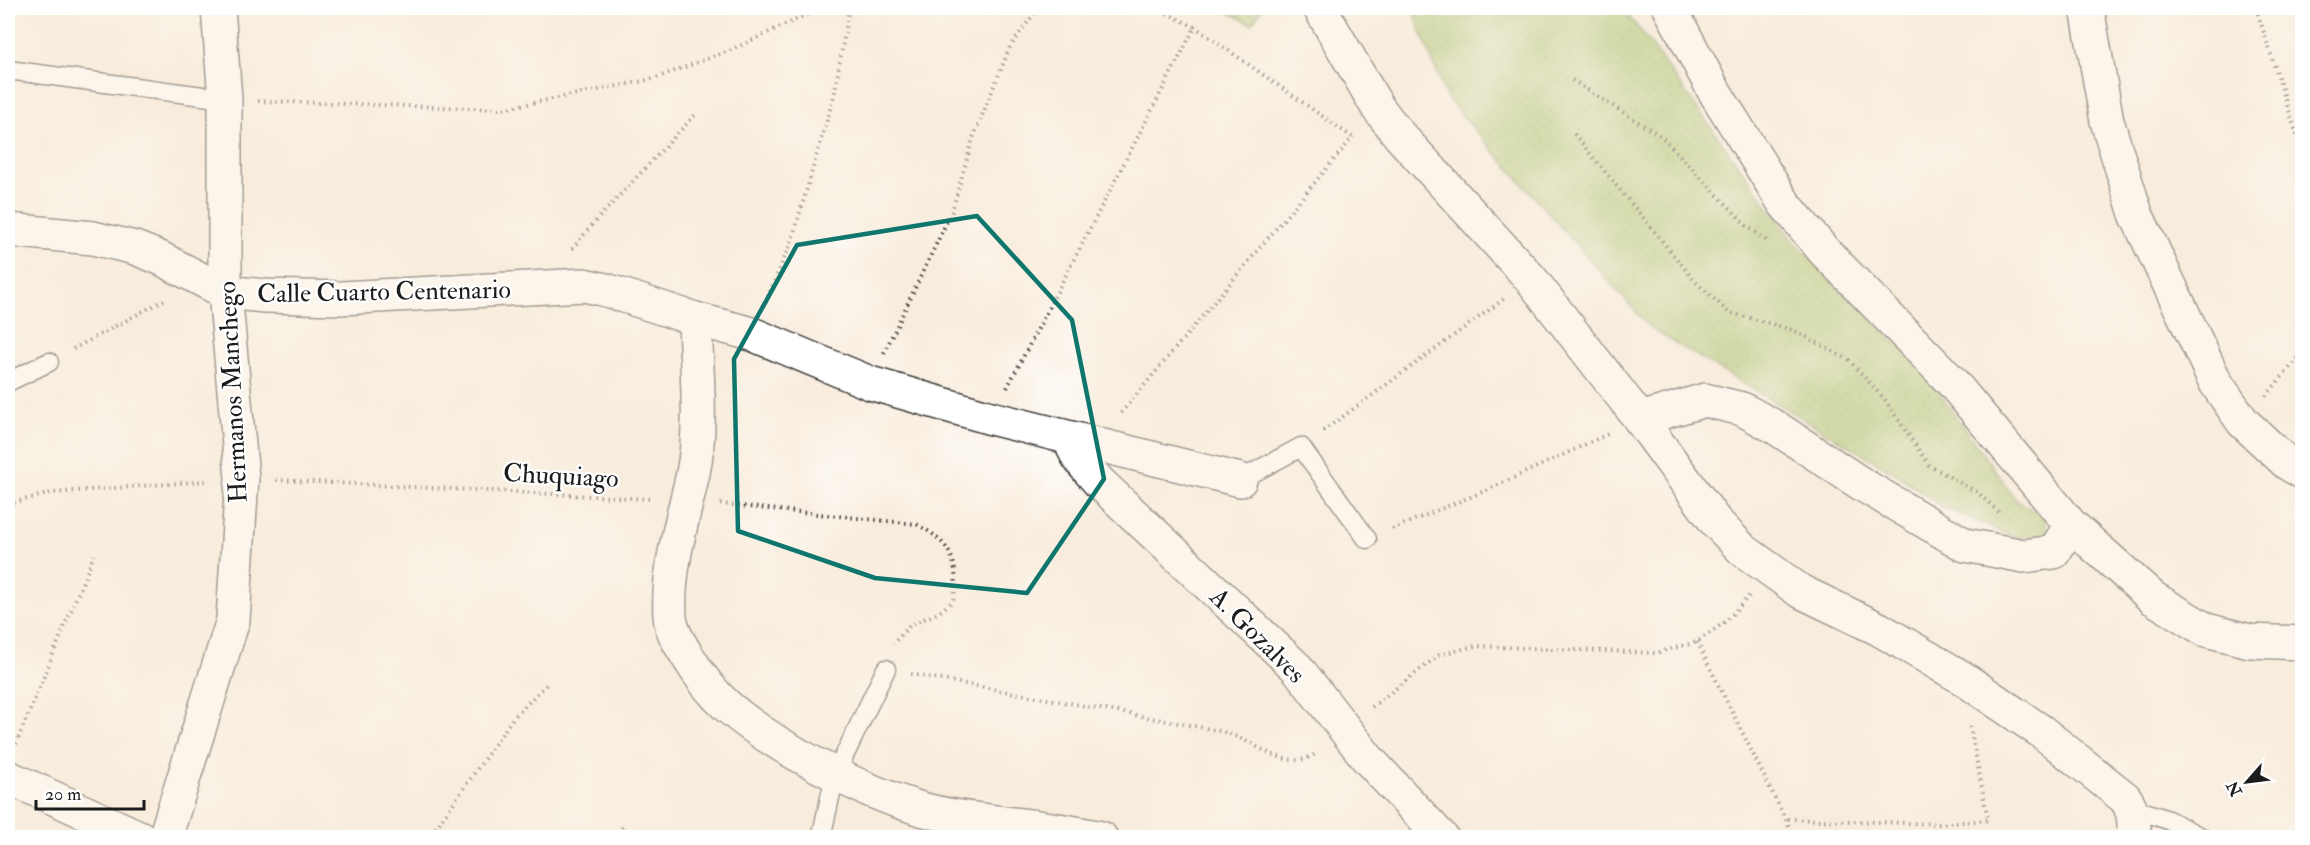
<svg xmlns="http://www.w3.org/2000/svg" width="2310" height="845" viewBox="0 0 2310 845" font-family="'IM FELL Double Pica',serif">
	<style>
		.grass { fill: url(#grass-dots); stroke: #606f42; stroke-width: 1.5 }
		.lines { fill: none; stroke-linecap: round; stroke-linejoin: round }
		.service-casing { stroke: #3d3b39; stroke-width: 21 }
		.minor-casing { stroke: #3d3b39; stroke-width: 36 }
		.tertiary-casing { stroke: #3d3b39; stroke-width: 36 }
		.path { stroke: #3d3b39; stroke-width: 4; stroke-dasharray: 1.5 4.5; stroke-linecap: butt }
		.service { stroke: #fff; stroke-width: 18 }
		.minor { stroke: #fff; stroke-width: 33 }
		.tertiary { stroke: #fff; stroke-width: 33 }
		.marked { fill: none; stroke: #0f766e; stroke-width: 4.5; stroke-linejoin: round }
		.labels { text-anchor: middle; stroke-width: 4.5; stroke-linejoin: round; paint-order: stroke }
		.street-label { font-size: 26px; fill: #1c1c1c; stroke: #fff }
	</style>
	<defs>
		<pattern id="grass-dots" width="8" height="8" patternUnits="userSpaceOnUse" patternTransform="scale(1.5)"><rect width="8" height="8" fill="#a5c269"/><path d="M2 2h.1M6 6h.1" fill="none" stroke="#8da65a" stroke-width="1.8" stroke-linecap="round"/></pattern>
	</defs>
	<rect width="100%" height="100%" fill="#fff"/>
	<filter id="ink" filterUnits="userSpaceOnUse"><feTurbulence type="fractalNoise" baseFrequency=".0167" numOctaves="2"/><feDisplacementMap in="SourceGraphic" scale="12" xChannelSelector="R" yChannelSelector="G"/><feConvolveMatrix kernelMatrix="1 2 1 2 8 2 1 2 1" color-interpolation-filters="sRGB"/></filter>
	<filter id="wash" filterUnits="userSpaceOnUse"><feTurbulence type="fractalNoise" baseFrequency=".008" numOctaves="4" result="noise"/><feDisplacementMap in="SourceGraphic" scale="24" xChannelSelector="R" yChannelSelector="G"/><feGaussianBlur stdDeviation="1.35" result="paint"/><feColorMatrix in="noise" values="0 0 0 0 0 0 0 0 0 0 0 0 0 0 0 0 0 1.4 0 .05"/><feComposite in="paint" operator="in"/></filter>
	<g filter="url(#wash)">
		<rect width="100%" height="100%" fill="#f8ecdc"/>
		<g class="grass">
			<path d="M 1219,8 L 1263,8 L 1252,24 Z"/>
			<path d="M 1412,8 L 1622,8 L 1647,39 L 1791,238 L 1920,366 L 2017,501 L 2046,517 L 2047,535 L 2016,538 L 1940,506 L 1898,475 L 1651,329 L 1446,97 Z"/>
		</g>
	</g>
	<g filter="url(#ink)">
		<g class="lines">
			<g class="service-casing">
				<g id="service">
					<path d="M 8,70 L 225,99"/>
					<path d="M 8,382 L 49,362"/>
					<path d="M 1240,480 L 1301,447 L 1367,539"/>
					<path d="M 2133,808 L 2168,820 L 2203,838"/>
					<path d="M 821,838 L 835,775 L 886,669"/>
				</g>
			</g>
			<g class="minor-casing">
				<g id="minor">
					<path d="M 1320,8 L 1378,108 L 1400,136 L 1531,279 L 1640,419"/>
					<path d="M 2087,8 L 2107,121 L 2136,214 L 2216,383 L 2243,422 L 2287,463 L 2302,472"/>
					<path d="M 8,230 L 93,238 L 135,248 L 160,258 L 225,292 L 265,296 L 341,298 L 584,285 L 606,290 L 695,319 L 752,334 L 870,383 L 991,418 L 1240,480"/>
					<path d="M 695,319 C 696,368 703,425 693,473 C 683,520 667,568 670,616 C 671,631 680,644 688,657 C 699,675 711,692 727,706 C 776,748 857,789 918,808 C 948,817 981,820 1012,824 C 1042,827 1072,832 1101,838"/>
					<path d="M 1070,438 C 1074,456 1087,468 1099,482 L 1297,668 L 1368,759 L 1442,838"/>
					<path d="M 165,838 L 233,620 L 242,478 L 225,292 L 225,99 L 218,8"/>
				</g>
			</g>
			<g class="tertiary-casing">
				<g id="tertiary">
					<path d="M 1670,8 L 1713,89 L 1784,203 L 1824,251 L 1952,382 L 2071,525 L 2054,552 L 2024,556 L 1965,545 L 1863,485 L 1775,427 L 1742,409 L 1705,400 L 1640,419 L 1715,521 L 1743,550 L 1800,591 L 1879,629 L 1961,677 L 2042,732 L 2125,798 C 2135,812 2134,821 2134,838"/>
					<path d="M 2071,525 L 2153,598 L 2206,630 L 2250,641 L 2302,643"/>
					<path d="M 8,777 L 141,838"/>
				</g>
			</g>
			<g class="path">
				<path d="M 1156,8 L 1195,27 L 1352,137"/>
				<path d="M 2256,8 L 2302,151"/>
				<path d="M 1572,80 L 1662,137 L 1746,225 L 1767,241"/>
				<path d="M 258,101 L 502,109 L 653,79 L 731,50 L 821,8"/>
				<path d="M 1574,134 L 1695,281 L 1728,312 L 1793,330 L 1849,360 L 1885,400 L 1929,465 L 1978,493 L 2002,515"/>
				<path d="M 572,249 L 592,225 L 695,115"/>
				<path d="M 765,303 L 791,243 L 834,96 L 849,8"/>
				<path d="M 73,349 L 164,300"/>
				<path d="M 884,353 L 952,211 L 973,138 L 1010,47 L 1038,8"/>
				<path d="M 1007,388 L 1195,27"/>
				<path d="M 2266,396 L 2302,353"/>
				<path d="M 1121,413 L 1353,137"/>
				<path d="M 1323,431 L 1504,299"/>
				<path d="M 276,480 L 652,499"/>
				<path d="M 8,504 L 51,493 L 206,481"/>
				<path d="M 720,504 L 916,524 C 950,541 961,563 953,601 L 938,613 L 910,625 L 893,644"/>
				<path d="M 1392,529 L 1487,490 L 1608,434"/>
				<path d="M 1697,642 L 1795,838"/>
				<path d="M 911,674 L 1205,728 C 1214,730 1224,731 1232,735 C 1260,745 1290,774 1318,752"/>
				<path d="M 1372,707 L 1439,655 L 1475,646 L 1656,653 L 1697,642 L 1725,622 L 1749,596"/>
				<path d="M 16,744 L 94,555"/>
				<path d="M 1788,819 L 1938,824 L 1988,820 L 1970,726"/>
				<path d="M 429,838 L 513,718 L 547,684"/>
				<path d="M 615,838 L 625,823"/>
			</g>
			<use href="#service" class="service"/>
			<use href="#minor" class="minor"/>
			<use href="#tertiary" class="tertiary"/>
		</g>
	</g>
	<path d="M0 0H2310V845H0ZM 977,216 L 1072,320 L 1104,479 L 1027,593 L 875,578 L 738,531 L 734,359 L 797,245 Z" fill="#f8ecdc" fill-opacity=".55" fill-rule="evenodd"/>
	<path class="marked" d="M 977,216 L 1072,320 L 1104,479 L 1027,593 L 875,578 L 738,531 L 734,359 L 797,245 Z"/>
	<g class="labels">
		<g class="street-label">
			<text transform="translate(384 291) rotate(-1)" y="9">Calle Cuarto Centenario</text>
			<text transform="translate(232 392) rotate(-93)" y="9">Hermanos Manchego</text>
			<text transform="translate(561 475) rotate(3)" y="9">Chuquiago</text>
			<text transform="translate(1258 635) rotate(45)" y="9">A. Gozalves</text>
		</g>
	</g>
	<rect width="2310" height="845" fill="none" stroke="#fff" stroke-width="30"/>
	<g transform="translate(2247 782) rotate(242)" stroke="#ffffff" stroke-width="4.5" paint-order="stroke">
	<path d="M0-4.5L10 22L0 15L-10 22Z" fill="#1c1c1c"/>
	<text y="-9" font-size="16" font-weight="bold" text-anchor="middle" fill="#1c1c1c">N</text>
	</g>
	<path d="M36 800v9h108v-9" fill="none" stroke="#1c1c1c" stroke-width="3"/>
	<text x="45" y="800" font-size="18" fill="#1c1c1c" stroke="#ffffff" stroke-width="4.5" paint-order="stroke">20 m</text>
</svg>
